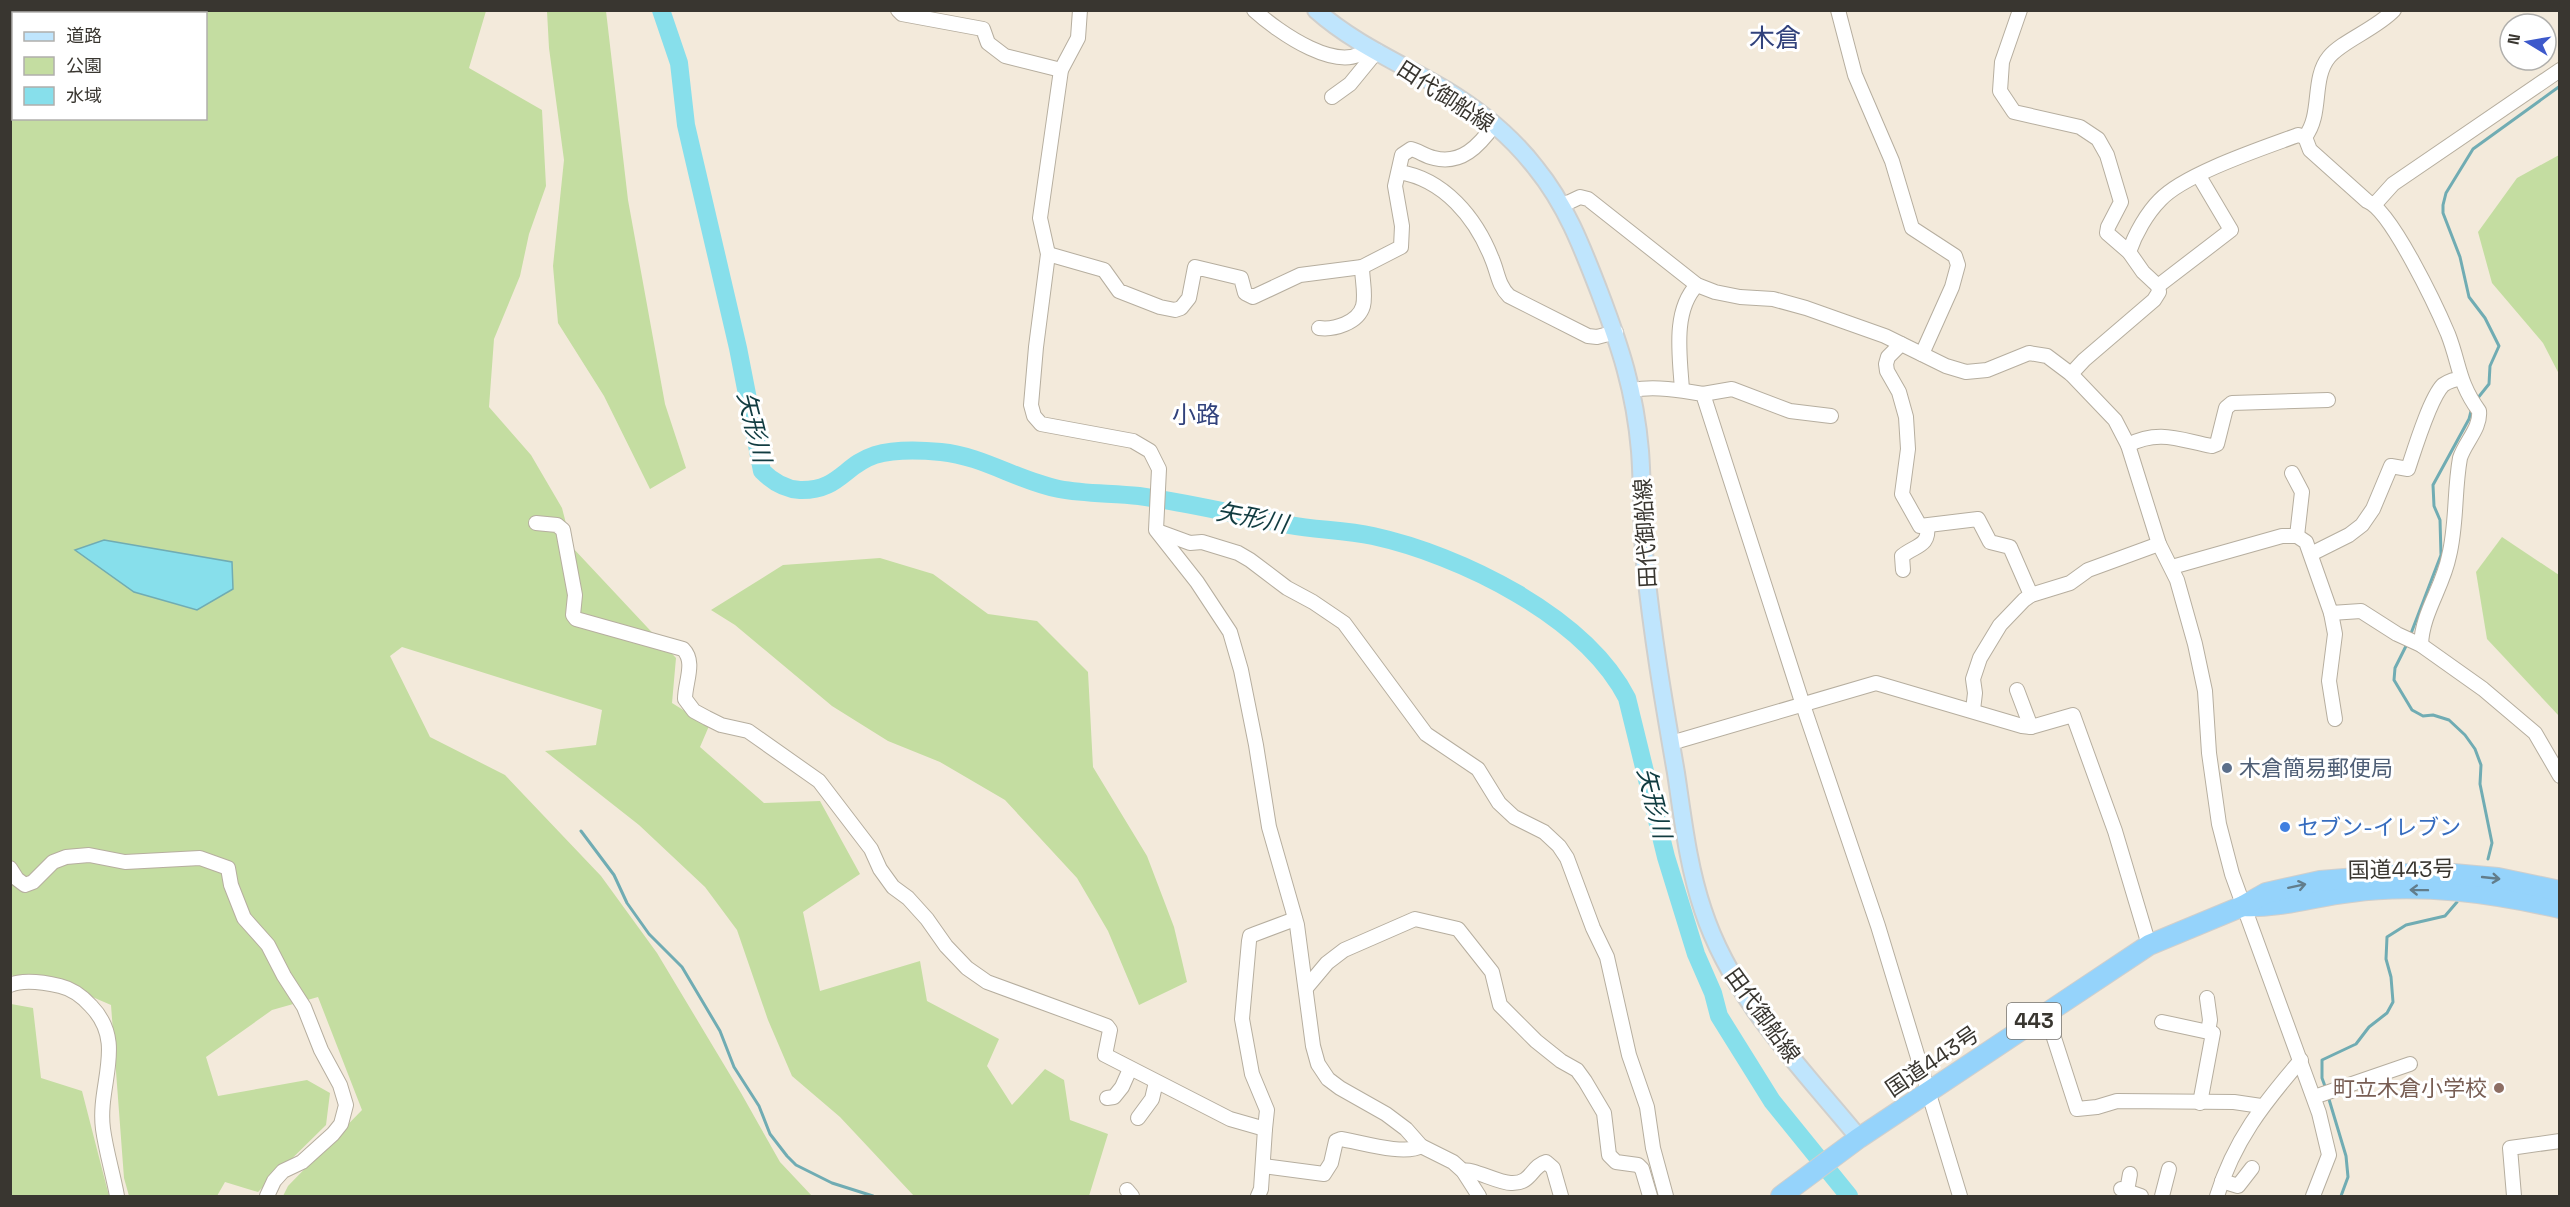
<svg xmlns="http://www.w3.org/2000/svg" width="2570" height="1207" viewBox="0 0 2570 1207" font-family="'Space Grotesk','Noto Sans JP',sans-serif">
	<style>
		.green { fill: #c4dda1; fill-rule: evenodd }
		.water { fill: #87dfeb; stroke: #70acb3; stroke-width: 1.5 }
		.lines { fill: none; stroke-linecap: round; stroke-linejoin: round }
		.stream { stroke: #70acb3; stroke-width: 3 }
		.river { stroke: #87dfeb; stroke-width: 18 }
		.minor-casing { stroke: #b6ae9f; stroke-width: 16 }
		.major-casing { stroke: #cfcfcd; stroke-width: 20 }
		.highway-casing { stroke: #cfcfcd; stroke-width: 22 }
		.minor { stroke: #fff; stroke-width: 14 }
		.major { stroke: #bfe5fd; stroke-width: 16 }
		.highway { stroke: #95d3fb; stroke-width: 20 }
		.oneway { stroke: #627d8b }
		.service-dot { fill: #5c6f8a; stroke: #fff; stroke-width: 2 }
		.shop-dot { fill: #3f7fe0; stroke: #fff; stroke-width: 2 }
		.education-dot { fill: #8d6e63; stroke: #fff; stroke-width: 2 }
		.labels { text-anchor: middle; stroke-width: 6; stroke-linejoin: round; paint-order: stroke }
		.shield { fill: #fff; stroke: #74726e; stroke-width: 1.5 }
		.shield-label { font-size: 21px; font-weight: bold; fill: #393630 }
		.street-label { font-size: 22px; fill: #393630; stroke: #fff }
		.service-label { font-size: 22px; fill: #4e5e75; stroke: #fff; text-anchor: start }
		.shop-label { font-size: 22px; fill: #366cbe; stroke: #fff; text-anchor: start }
		.education-label { font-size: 22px; fill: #785e54; stroke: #fff; text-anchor: end }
		.neighbourhood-label { font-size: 24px; fill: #31427c; stroke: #fff }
		.water-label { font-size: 24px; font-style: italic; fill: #113c41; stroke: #fff }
		.quarter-label { font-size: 26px; fill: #31427c; stroke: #fff }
	</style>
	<rect width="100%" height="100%" fill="#f3eadb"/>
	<g class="green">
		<path d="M 10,11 L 486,11 L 469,68 L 542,110 L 546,186 L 529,234 L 520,276 L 494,339 L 489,407 L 531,455 L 562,508 L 572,547 L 676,658 L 672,703 L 709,726 L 700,747 L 764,803 L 820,801 L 860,874 L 803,912 L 820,991 L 920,961 L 927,1001 L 999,1039 L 987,1066 L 1012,1105 L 1045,1069 L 1064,1080 L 1070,1120 L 1108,1134 L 1089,1196 L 914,1196 L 840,1117 L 792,1076 L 768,1020 L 737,930 L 705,887 L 639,825 L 545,751 L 596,745 L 602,710 L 402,647 L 390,656 L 430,737 L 505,775 L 601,876 L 657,953 L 741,1093 L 780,1162 L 812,1196 L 283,1196 L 288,1186 L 362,1110 L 318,997 L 272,1010 L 206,1057 L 218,1096 L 307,1080 L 330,1093 L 326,1125 L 258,1192 L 225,1182 L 217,1196 L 129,1196 L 124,1178 L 111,1005 L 46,977 L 13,977 L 11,972 ZM 14,14 L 206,14 L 206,118 L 14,118 Z"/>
		<path d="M 547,11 L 606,11 L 628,200 L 665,404 L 686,468 L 650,489 L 604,396 L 558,323 L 553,266 L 564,160 L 549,48 Z"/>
		<path d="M 2559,155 L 2559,374 L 2543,343 L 2492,283 L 2478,232 L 2517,178 Z"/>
		<path d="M 2502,537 L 2559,575 L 2559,716 L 2487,639 L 2476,572 Z"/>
		<path d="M 880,558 L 933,574 L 988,614 L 1037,621 L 1088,672 L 1093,767 L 1147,856 L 1174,927 L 1187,982 L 1139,1005 L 1108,931 L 1077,878 L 1005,800 L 940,762 L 888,741 L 832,706 L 735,625 L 711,610 L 783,565 Z"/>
		<path d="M 11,1004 L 33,1008 L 41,1078 L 82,1091 L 109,1196 L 11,1196 Z"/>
	</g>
	<path class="water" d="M 104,540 L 232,562 L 233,589 L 197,610 L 134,592 L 75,550 Z"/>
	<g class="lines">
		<g class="stream">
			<path d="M 2477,399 L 2489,384 L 2490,366 L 2499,346 L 2485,318 L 2469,297 L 2460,257 L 2443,213 L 2443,205 L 2446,193 L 2473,149 L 2560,86"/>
			<path d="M 2410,636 L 2441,555 L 2440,520 L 2434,506 L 2433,485 L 2469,419 L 2472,407"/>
			<path d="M 2408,642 L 2395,668 L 2394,680 L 2412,710 L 2423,716 L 2433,715 L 2449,720 L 2465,735 L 2475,749 L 2481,765 L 2480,784 L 2492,843 L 2488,859"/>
			<path d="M 581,831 L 614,875 L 627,903 L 649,934 L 682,967 L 720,1031 L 734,1067 L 759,1106 L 770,1134 L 787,1156 L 796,1165 L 832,1183 L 873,1196"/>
			<path d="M 2326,1089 L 2322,1078 L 2322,1060 L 2356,1044 L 2369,1027 L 2387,1013 L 2393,1002 L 2391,977 L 2386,959 L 2387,937 L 2406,925 L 2445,916 L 2457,902"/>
			<path d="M 2328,1096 L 2346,1156 L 2348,1177 L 2341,1196"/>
		</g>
		<path class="river" d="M 661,10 L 679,63 L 686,125 L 738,348 L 762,471 C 772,481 785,489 800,490 C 839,491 844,465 875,455 C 895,449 920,450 941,452 C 983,456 1018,481 1059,489 C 1085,494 1112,493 1139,496 C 1189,503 1239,515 1289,525 C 1317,530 1345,530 1373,536 C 1460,555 1585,616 1627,698 L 1666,857 L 1696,954 L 1713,993 L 1719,1016 L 1772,1101 L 1849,1196"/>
		<g class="minor-casing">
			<g id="minor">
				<path d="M 898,10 L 902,14 L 983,29 L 988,43 L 1005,56 L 1061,70"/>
				<path d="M 1080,10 L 1078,38 L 1061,70 L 1040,218 L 1048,254 L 1036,347 L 1031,405 L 1034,416 L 1041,424 L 1133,441 L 1150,451 L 1159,469 L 1156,530 L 1197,582 L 1230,632 L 1241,670 L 1256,745 L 1269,827 L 1297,925 L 1313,1046 L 1318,1064 L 1328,1079 L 1340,1088 L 1386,1114 L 1406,1129 L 1421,1146 L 1453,1162 L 1463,1171 L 1479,1196"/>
				<path d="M 1254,10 C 1277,31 1342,78 1369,47"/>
				<path d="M 1838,10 L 1855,75 L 1892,161 L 1912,228 L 1955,256 L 1958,265 L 1952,287 L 1922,354"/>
				<path d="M 2020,10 L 2002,62 L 2000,91 L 2014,112 L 2080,127 L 2098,139 L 2107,155 L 2121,202 L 2108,227 L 2107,233 L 2129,252 L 2143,272 L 2158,286 L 2159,292 L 2154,300 L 2084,360 L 2071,374"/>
				<path d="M 1332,97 L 1350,84 L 1377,51"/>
				<path d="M 2305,137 L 2310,150 L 2367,201 C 2391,210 2437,308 2448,334 C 2460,365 2458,382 2479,411 C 2481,428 2465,442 2460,458 C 2454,491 2457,524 2449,556 C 2443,587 2422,613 2421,645"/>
				<path d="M 2305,137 C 2323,114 2311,79 2329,57 C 2342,41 2376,29 2394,10"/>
				<path d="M 1399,172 C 1444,179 1476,218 1492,259 C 1498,273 1498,285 1509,296 L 1588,336 L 1597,337 L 1616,332"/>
				<path d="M 2375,204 L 2393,184 L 2560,70"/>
				<path d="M 1563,205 L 1580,197 L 1588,199 L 1697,285 L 1715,292 L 1740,297 L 1773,299 L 1806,308 L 1885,336 L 1946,366 L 1966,372 L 1987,370 L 2029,353 L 2047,356 L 2071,374 L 2115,420 L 2128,445 L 2159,544 L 2177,580 L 2195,644 L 2205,691 L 2209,753 L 2219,824 L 2232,874 L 2319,1113 L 2329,1155 L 2313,1196"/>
				<path d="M 2129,252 C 2135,234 2147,213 2160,200 C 2184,174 2263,148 2298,135 L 2305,137"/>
				<path d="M 1048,254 L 1104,270 L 1119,291 L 1160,307 L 1175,310 L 1181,308 L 1189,298 L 1195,267 L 1241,278 L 1245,293 L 1253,297 L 1300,275 L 1362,267 L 1401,247 L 1402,226 L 1395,186 L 1402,155 L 1411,149 C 1419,151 1425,156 1434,158 C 1461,165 1479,146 1494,125"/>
				<path d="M 2158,286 L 2231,230 L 2199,176"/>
				<path d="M 1319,328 C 1334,330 1358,323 1363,306 C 1366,294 1362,279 1362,267"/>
				<path d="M 1901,344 L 1888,357 L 1886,364 L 1887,371 L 1899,392 L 1906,417 L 1908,449 L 1902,494 L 1920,526 L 1978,519 L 1990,542 L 2010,547 L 2031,595"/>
				<path d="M 1632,390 C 1655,386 1680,390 1703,394 L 1803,705 L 1878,926 L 1960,1196"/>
				<path d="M 1682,390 C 1680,357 1672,311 1697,285"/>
				<path d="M 1703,394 L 1732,389 L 1790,411 L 1831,416"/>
				<path d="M 2128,445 C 2159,429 2180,440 2212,446 L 2217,444 L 2226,408 L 2232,403 L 2328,400"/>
				<path d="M 2292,473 L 2302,492 L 2297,536"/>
				<path d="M 536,523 L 557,525 L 563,530 L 575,595 L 573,615 L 576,619 L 683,649 C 696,662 685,682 685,699 L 694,711 L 707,718 L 721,725 L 748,731 L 819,781 L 871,849 L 880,869 L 893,887 L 908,898 L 927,919 L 946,946 L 967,968 L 987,982 L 1107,1026 L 1110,1030 L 1105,1055 L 1230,1119 L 1265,1129 L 1261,1189 L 1258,1196"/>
				<path d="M 1160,532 L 1190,543 L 1202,542 L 1238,553 L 1250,560 L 1287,588 L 1313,602 L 1344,623 L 1426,734 L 1478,769 L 1499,803 L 1514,817 L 1544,832 L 1559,846 L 1567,858 L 1593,928 L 1607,957 L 1629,1055 L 1647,1107 L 1653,1148 L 1666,1196"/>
				<path d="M 2311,554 L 2349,535 L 2362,525 L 2373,509 L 2391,466 L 2408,469 C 2414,451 2430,398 2443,385 C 2449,381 2454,379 2461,379"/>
				<path d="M 2172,567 L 2282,536 L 2297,536 L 2306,542 L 2331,613 L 2361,611 L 2397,634 L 2421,645 L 2483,689 L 2535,733 L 2560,776"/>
				<path d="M 1903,570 L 1902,556 C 1916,545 1930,546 1927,526"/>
				<path d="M 2331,613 L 2335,634 L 2329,681 L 2335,719"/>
				<path d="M 2017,690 L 2031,727"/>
				<path d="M 1973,710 L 1975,693 L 1973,679 L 1980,658 L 2000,625 L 2024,600 L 2031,595 L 2070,583 L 2088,570 L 2159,544"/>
				<path d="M 1671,743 L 1876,683 L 2022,726 L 2031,727 L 2073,715 L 2115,831 L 2149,945"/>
				<path d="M 10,868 L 17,879 L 25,885 L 33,882 L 53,862 L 66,857 L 89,855 L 125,862 L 200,858 L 228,868 L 231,885 L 244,918 L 268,945 L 284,976 L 304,1007 L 321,1050 L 340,1085 L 346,1105 L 341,1124 L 333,1134 L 302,1162 L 283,1171 L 274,1181 L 267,1196"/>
				<path d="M 10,985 C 24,979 47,983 60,986 C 73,989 82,996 91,1006 C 127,1043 97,1084 103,1129 C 106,1151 113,1174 117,1196"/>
				<path d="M 1306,988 L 1327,963 L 1344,950 L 1415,919 L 1458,929 L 1492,972 L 1500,1005 L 1536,1041 L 1561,1061 L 1577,1070 L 1585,1081 L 1604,1113 L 1609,1155 L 1616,1162 L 1638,1165 L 1642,1169 L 1650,1196"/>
				<path d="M 2207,998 L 2210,1020 L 2208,1032"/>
				<path d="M 2046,1013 L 2077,1109 L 2097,1107 L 2117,1101 L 2234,1102 L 2261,1106"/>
				<path d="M 2162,1022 L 2213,1033 L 2200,1103"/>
				<path d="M 2314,1097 L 2410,1064"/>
				<path d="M 1107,1098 L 1114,1097 L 1122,1087 L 1130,1069"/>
				<path d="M 1138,1118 L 1152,1099 L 1156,1082"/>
				<path d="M 1265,1129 L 1267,1110 L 1252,1074 L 1242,1019 L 1249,941 L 1250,936 L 1255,934 L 1295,919"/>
				<path d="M 1263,1166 L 1324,1174 L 1331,1163 L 1336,1141 L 1341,1139 C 1360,1142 1405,1156 1421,1146"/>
				<path d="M 1463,1171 C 1470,1167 1498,1183 1511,1183 C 1532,1184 1531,1166 1546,1162 L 1553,1168 L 1561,1196"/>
				<path d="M 2222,1181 L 2238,1186 L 2252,1168"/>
				<path d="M 2121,1189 L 2141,1196"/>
				<path d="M 1127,1190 L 1132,1196"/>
				<path d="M 2127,1191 L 2130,1174"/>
				<path d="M 2162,1196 L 2169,1169"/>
				<path d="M 2217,1196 C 2234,1141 2263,1104 2301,1060"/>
				<path d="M 2514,1196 L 2510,1148 L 2560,1141"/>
			</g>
		</g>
		<g class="major-casing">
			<path id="major" d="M 1316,10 C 1354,44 1402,64 1446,90 C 1479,110 1512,137 1536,168 C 1566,205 1582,247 1599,291 C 1620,346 1635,391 1640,451 C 1643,488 1641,526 1645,563 C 1652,634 1664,704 1676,773 C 1683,819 1688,866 1703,910 C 1732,999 1801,1067 1859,1138"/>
		</g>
		<g class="highway-casing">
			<g id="highway">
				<path d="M 2243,906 C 2280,908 2314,896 2351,892 C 2420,882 2492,893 2560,908"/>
				<path d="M 1781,1196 L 1859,1138 L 2149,945 L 2243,906 L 2266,893 L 2320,881 L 2431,872 L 2498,878 L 2560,891"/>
			</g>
		</g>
		<use href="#minor" class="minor"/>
		<use href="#major" class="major"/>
		<use href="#highway" class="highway"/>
	</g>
	<defs><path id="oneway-shaft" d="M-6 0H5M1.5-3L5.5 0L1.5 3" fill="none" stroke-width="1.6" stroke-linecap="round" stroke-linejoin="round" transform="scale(1.5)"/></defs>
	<g class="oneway">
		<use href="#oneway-shaft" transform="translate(2491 878) rotate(6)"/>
		<use href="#oneway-shaft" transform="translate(2297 886) rotate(-12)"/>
		<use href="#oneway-shaft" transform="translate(2419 890) rotate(-179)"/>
	</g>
	<circle class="service-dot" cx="2227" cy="768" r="6"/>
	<circle class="shop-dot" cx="2285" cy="827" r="6"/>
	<circle class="education-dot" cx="2499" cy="1088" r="6"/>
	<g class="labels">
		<rect class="shield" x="2007" y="1003" width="54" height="36" rx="4.5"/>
		<g class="shield-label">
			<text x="2034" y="1028">443</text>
		</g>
		<g class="street-label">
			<text transform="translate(1446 96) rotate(33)" y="8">田代御船線</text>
			<text transform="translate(1645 533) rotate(-93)" y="8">田代御船線</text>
			<text transform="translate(2401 869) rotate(-1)" y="8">国道443号</text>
			<text transform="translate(1763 1015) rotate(54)" y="8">田代御船線</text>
			<text transform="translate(1932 1061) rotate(-34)" y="8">国道443号</text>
		</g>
		<g class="service-label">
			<text x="2239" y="776">木倉簡易郵便局</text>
		</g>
		<g class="shop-label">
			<text x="2297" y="835">セブン-イレブン</text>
		</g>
		<g class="education-label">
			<text x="2487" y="1096">町立木倉小学校</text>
		</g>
		<g class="neighbourhood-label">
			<text x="1196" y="423">小路</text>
		</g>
		<g class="water-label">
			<text transform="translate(754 427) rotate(76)" y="8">矢形川</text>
			<text transform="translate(1252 518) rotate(11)" y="8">矢形川</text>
			<text transform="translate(1654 803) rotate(76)" y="8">矢形川</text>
		</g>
		<g class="quarter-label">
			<text x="1775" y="47">木倉</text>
		</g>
	</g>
	<rect width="2570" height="1207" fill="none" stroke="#393630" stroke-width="24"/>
	<rect x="12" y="12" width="195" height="108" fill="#ffffff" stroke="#b0afac" stroke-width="1.5"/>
	<rect x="24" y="32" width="30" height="9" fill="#bfe5fd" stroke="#b0afac" stroke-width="1.5"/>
	<text x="66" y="42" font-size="18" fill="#393630">道路</text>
	<rect x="24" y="57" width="30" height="18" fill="#c4dda1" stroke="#b0afac" stroke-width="1.5"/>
	<text x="66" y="72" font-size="18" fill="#393630">公園</text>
	<rect x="24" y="87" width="30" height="18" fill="#87dfeb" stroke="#b0afac" stroke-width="1.5"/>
	<text x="66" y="102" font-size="18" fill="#393630">水域</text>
	<g transform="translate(2528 42) rotate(281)"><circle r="28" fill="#ffffff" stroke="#b0afac" stroke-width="1.5"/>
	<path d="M0-4.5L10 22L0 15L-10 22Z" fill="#3d59cb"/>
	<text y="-9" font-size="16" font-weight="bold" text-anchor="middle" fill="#393630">N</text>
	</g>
</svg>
